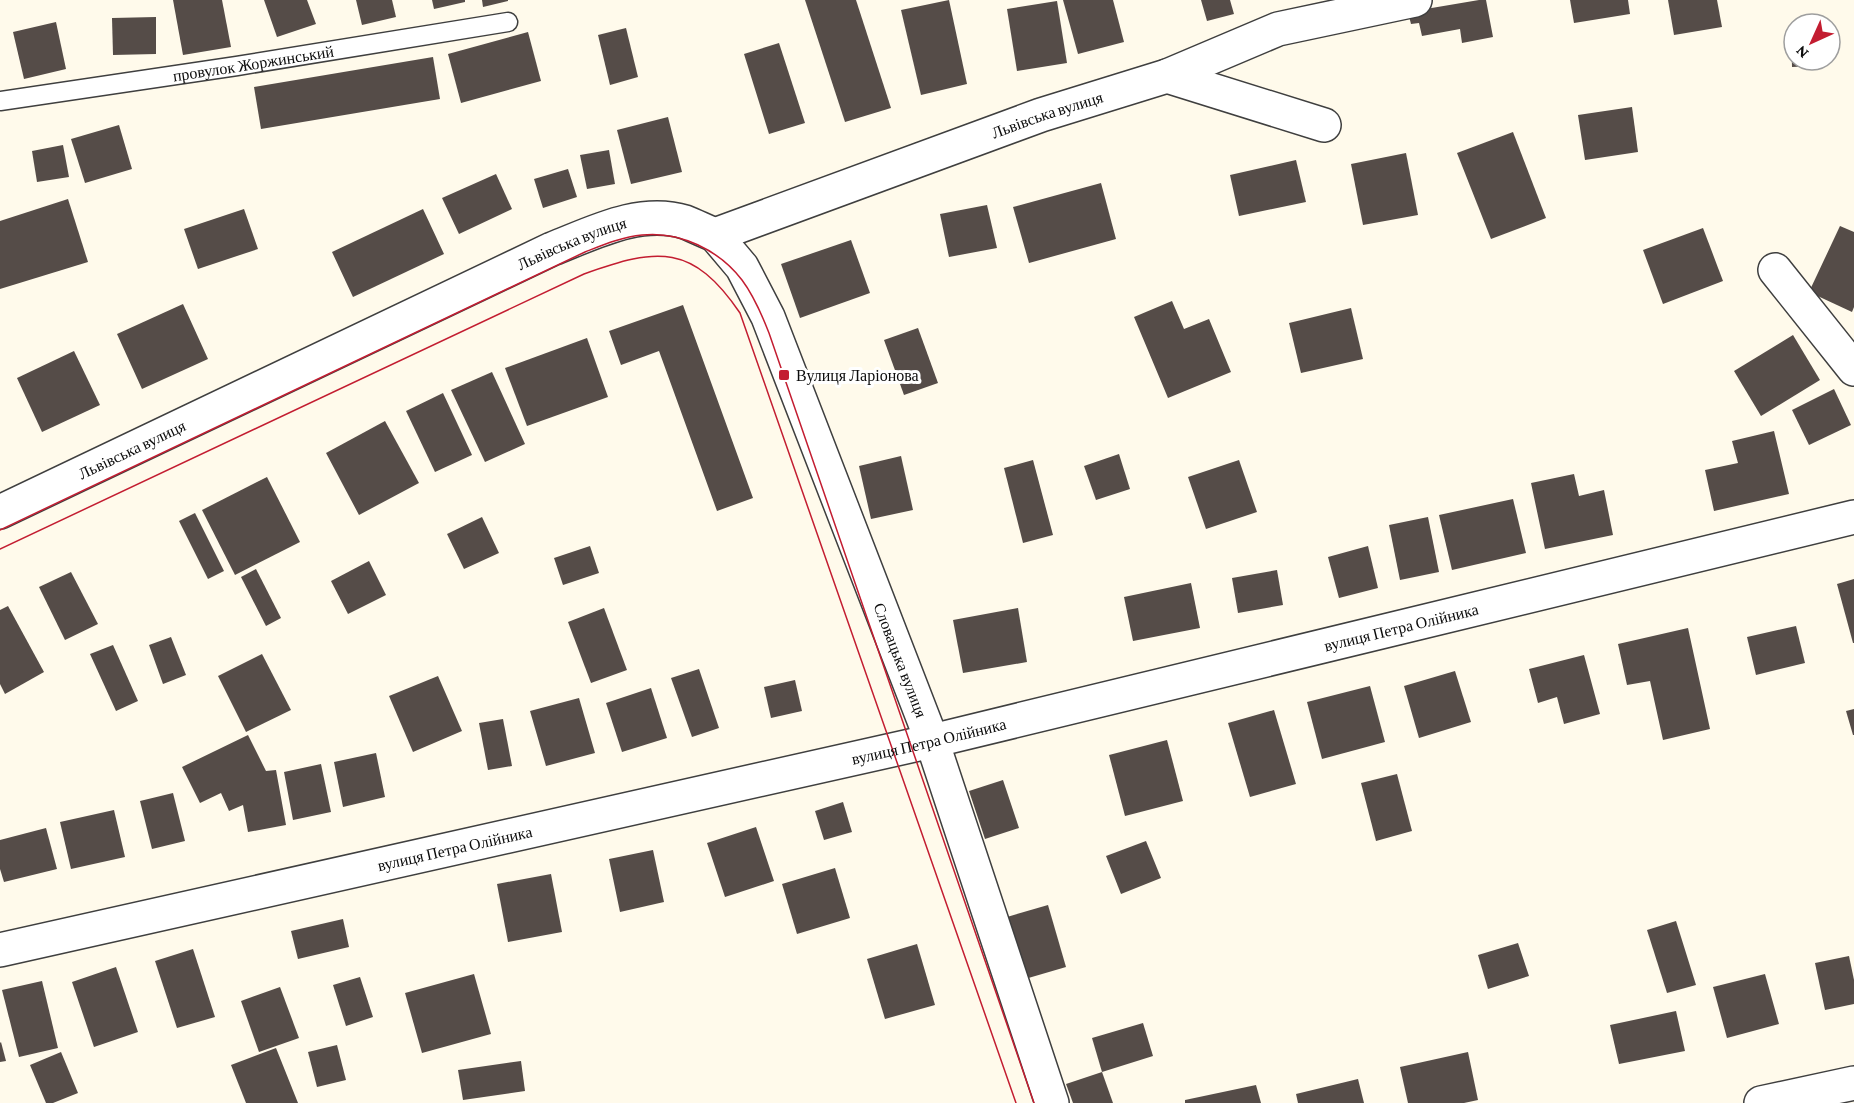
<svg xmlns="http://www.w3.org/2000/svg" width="1854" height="1103" viewBox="0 0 1854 1103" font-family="'Crimson Pro',serif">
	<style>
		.building { fill: #554c48 }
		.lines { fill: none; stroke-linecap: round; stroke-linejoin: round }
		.lane-casing { stroke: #3f3f3f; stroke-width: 21 }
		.street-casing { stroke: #3f3f3f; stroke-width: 36 }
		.lane { stroke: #fff; stroke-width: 18 }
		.street { stroke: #fff; stroke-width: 33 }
		.tram { stroke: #c31d31; stroke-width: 1.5 }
		.poi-dot { fill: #c31d31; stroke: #fff; stroke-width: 2 }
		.labels { text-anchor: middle; stroke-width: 6; stroke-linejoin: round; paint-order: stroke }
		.street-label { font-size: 16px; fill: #0c0c0c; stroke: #fff }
		.poi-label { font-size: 16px; fill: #0c0c0c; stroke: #fff; text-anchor: start }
	</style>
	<rect width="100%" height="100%" fill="#fffaeb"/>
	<g class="building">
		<path d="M 173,0 L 222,0 L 231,47 L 183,55 Z"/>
		<path d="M 264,0 L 307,0 L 316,24 L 277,37 Z"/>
		<path d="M 356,0 L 392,0 L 396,17 L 362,25 Z"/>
		<path d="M 432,0 L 465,0 L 465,2 L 434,9 Z"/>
		<path d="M 482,0 L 508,0 L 508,1 L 483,7 Z"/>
		<path d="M 805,0 L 856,0 L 891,108 L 845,122 Z"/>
		<path d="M 949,0 L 967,84 L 921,95 L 901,10 Z"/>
		<path d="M 1063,0 L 1113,0 L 1124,42 L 1078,54 Z"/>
		<path d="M 1201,0 L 1230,0 L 1234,14 L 1207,21 Z"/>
		<path d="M 1479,0 L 1486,0 L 1493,37 L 1462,43 L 1460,29 L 1422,36 L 1419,23 L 1411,24 L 1408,12 Z"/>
		<path d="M 1570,0 L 1628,0 L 1630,14 L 1574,23 Z"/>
		<path d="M 1668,0 L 1717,0 L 1722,27 L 1674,35 Z"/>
		<path d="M 1057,1 L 1067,63 L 1017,71 L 1007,9 Z"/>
		<path d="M 156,17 L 156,54 L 113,55 L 112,18 Z"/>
		<path d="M 56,22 L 66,69 L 24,79 L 13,32 Z"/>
		<path d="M 1791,27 L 1794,27 L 1794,60 L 1816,60 L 1816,66 L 1792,67 Z"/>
		<path d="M 626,28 L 638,77 L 610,85 L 598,35 Z"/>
		<path d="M 528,32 L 541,81 L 461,103 L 448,54 Z"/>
		<path d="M 779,43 L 805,123 L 769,134 L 744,54 Z"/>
		<path d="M 433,57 L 440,99 L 261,129 L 254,87 Z"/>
		<path d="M 1632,107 L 1638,152 L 1585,160 L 1578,115 Z"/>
		<path d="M 668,117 L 682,172 L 631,184 L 617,130 Z"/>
		<path d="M 119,125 L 132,169 L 85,183 L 71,139 Z"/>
		<path d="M 1513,132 L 1546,218 L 1491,239 L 1457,153 Z"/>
		<path d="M 63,145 L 69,177 L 37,182 L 32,151 Z"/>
		<path d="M 609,150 L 615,184 L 587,189 L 580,155 Z"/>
		<path d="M 1406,153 L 1418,215 L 1363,225 L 1351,164 Z"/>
		<path d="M 1296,160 L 1306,202 L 1239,216 L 1230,175 Z"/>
		<path d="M 568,169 L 577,197 L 543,208 L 534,179 Z"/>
		<path d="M 496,174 L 512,209 L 459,234 L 442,198 Z"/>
		<path d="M 1101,183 L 1116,239 L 1029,263 L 1013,207 Z"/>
		<path d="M 68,199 L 88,262 L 0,289 L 0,221 Z"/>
		<path d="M 987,205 L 997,248 L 949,257 L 940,214 Z"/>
		<path d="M 244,209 L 258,249 L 198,269 L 184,229 Z"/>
		<path d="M 423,209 L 444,254 L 353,297 L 332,252 Z"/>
		<path d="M 1840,226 L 1854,232 L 1854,307 L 1852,312 L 1809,292 Z"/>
		<path d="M 1703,228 L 1723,281 L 1663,304 L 1643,250 Z"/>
		<path d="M 851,240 L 870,293 L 800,318 L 781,264 Z"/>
		<path d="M 1172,301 L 1184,329 L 1209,319 L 1231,372 L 1168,398 L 1134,317 Z"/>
		<path d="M 183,304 L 208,359 L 142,389 L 117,334 Z"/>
		<path d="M 683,305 L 753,498 L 717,511 L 659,351 L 621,365 L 609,331 Z"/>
		<path d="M 1351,308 L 1363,359 L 1301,373 L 1289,323 Z"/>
		<path d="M 918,328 L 938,383 L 904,395 L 884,340 Z"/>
		<path d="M 1793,335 L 1820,380 L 1761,416 L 1734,371 Z"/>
		<path d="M 587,338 L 608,397 L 527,426 L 505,368 Z"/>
		<path d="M 74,351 L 100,405 L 42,432 L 17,378 Z"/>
		<path d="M 492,372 L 525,444 L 485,462 L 451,390 Z"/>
		<path d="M 1834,389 L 1851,425 L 1809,445 L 1792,410 Z"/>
		<path d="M 443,393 L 472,455 L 435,472 L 406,411 Z"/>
		<path d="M 385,421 L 419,483 L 359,515 L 326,453 Z"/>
		<path d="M 1774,431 L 1789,494 L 1714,511 L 1705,470 L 1738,463 L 1732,441 Z"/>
		<path d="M 1119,454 L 1130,489 L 1096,500 L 1084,466 Z"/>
		<path d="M 901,456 L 913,510 L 871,519 L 859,466 Z"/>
		<path d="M 1033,460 L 1053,535 L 1023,543 L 1004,468 Z"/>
		<path d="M 1239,460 L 1257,512 L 1206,529 L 1188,477 Z"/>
		<path d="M 1574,474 L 1579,496 L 1604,490 L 1613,535 L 1545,549 L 1531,483 Z"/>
		<path d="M 267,477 L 300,542 L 235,575 L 202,510 Z"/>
		<path d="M 1513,499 L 1526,553 L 1452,570 L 1439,515 Z"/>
		<path d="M 195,513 L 224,571 L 208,579 L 179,521 Z"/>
		<path d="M 482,517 L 499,553 L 464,569 L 447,534 Z"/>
		<path d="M 1428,517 L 1439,572 L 1400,580 L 1389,525 Z"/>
		<path d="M 590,546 L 599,573 L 563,585 L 554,558 Z"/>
		<path d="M 1368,546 L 1378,588 L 1339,598 L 1328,557 Z"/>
		<path d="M 369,561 L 386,595 L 348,614 L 331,581 Z"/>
		<path d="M 256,569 L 281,618 L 266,626 L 241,577 Z"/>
		<path d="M 1277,570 L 1283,605 L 1238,613 L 1232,578 Z"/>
		<path d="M 71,572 L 98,624 L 65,640 L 39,587 Z"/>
		<path d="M 1854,579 L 1854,643 L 1853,643 L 1837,584 Z"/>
		<path d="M 1191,583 L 1200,628 L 1133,641 L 1124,597 Z"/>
		<path d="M 8,606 L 44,672 L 5,694 L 0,684 L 0,610 Z"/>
		<path d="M 604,608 L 627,670 L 591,683 L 568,622 Z"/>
		<path d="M 1018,608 L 1027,662 L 963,673 L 953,620 Z"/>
		<path d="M 1796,626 L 1805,663 L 1756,675 L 1747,637 Z"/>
		<path d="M 1688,628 L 1710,729 L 1663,740 L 1650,681 L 1627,685 L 1618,644 Z"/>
		<path d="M 171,637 L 186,675 L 163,684 L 149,645 Z"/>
		<path d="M 113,645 L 138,701 L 116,711 L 90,654 Z"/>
		<path d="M 262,654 L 291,710 L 246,732 L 218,676 Z"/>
		<path d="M 1584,655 L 1600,714 L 1564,724 L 1557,697 L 1538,703 L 1529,669 Z"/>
		<path d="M 699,669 L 719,728 L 692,737 L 671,678 Z"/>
		<path d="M 1455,671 L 1471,722 L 1419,738 L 1404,686 Z"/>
		<path d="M 438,676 L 462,731 L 413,752 L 389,696 Z"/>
		<path d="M 795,680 L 802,711 L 771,718 L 764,687 Z"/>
		<path d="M 1370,686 L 1385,742 L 1322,759 L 1307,702 Z"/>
		<path d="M 651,688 L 667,738 L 622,752 L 606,703 Z"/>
		<path d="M 579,698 L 595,753 L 546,766 L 530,711 Z"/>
		<path d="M 1854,709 L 1854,735 L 1853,735 L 1846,711 Z"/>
		<path d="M 1274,710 L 1296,784 L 1250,797 L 1228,723 Z"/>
		<path d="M 503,719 L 512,766 L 488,770 L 479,723 Z"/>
		<path d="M 248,735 L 266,771 L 276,770 L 286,825 L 248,832 L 243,805 L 229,811 L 221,793 L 200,803 L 182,767 Z"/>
		<path d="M 1167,740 L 1183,801 L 1125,816 L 1109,755 Z"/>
		<path d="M 376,753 L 385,797 L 343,807 L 334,762 Z"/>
		<path d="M 321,764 L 331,812 L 293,820 L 284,772 Z"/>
		<path d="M 1397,774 L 1412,831 L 1376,841 L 1361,783 Z"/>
		<path d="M 1003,780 L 1019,828 L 985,839 L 969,791 Z"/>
		<path d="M 173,793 L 185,841 L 152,849 L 140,801 Z"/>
		<path d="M 843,802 L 852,832 L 824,840 L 815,811 Z"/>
		<path d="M 114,810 L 125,857 L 71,869 L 60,822 Z"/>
		<path d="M 756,827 L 774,881 L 725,897 L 707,843 Z"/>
		<path d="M 46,828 L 57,869 L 4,882 L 0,869 L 0,840 Z"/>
		<path d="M 1146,841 L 1161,878 L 1121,894 L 1106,856 Z"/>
		<path d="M 653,850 L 664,902 L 620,912 L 609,859 Z"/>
		<path d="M 835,868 L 850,918 L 797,934 L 782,884 Z"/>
		<path d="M 551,874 L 562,932 L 508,942 L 497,884 Z"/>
		<path d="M 1048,905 L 1066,967 L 1025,979 L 1007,917 Z"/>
		<path d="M 343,919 L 349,947 L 298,959 L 291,931 Z"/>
		<path d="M 1676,921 L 1696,985 L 1667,993 L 1647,930 Z"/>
		<path d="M 1518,943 L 1529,976 L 1488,989 L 1478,955 Z"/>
		<path d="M 917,944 L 935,1005 L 885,1019 L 867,959 Z"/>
		<path d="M 193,949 L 215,1017 L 177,1028 L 155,961 Z"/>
		<path d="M 1849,956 L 1854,980 L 1854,1004 L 1825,1010 L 1815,963 Z"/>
		<path d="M 116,967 L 138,1032 L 94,1047 L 72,982 Z"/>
		<path d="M 474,974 L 491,1034 L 422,1053 L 405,993 Z"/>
		<path d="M 1765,974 L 1779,1024 L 1727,1038 L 1713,987 Z"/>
		<path d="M 360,977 L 373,1017 L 346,1026 L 333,985 Z"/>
		<path d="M 42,981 L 58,1048 L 19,1057 L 2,990 Z"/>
		<path d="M 280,987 L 299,1038 L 259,1052 L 241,1001 Z"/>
		<path d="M 1676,1011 L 1685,1051 L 1619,1064 L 1610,1025 Z"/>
		<path d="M 1143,1023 L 1153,1056 L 1102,1072 L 1092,1038 Z"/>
		<path d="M 1,1042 L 6,1061 L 0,1062 L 0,1043 Z"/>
		<path d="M 337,1045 L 346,1080 L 317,1087 L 308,1052 Z"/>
		<path d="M 276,1048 L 298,1103 L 246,1103 L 231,1065 Z"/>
		<path d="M 61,1052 L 78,1093 L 53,1103 L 46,1103 L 30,1065 Z"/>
		<path d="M 1468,1052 L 1478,1100 L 1464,1103 L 1408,1103 L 1400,1067 Z"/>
		<path d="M 521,1061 L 525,1091 L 463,1100 L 458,1070 Z"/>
		<path d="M 1102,1072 L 1113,1103 L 1073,1103 L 1066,1084 Z"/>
		<path d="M 1358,1079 L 1364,1103 L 1298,1103 L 1296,1094 Z"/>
		<path d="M 1256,1085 L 1261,1103 L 1185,1103 L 1185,1100 Z"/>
	</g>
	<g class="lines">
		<g class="lane-casing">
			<g id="lane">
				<path id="s1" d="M 0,101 L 237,66 L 508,22"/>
			</g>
		</g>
		<g class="street-casing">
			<g id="street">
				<path d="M 1167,76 L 1324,125"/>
				<path id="s2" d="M 715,235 L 742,267 L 768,317 L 932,741 L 1052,1103"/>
				<path d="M 1775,270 L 1854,369"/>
				<path id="s3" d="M 0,512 L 552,249 C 593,233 640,208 685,222 C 695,226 705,231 715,235 L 1041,115 L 1167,76 L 1278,29 L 1415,0"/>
				<path id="s4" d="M 0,950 L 932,741 L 1854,517"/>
				<path d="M 1761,1103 L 1854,1083"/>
			</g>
		</g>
		<use href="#lane" class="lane"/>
		<use href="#street" class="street"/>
		<g class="tram">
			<path d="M 0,530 L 585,252 C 603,245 622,237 642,235 C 680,231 719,250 742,280 C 754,296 762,315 769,333 L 1034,1103"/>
			<path d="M 0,549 L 584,274 C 658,247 693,244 740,313 L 1016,1103"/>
		</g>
	</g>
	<rect class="poi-dot" x="778" y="369" width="12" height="12" rx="3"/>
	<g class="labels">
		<g class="street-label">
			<text dy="6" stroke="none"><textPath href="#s1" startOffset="256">провулок Жоржинський</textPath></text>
			<text dy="6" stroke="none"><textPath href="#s3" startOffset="1136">Львівська вулиця</textPath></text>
			<text dy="6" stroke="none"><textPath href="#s3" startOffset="632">Львівська вулиця</textPath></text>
			<text dy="6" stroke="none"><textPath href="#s3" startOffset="146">Львівська вулиця</textPath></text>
			<text dy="6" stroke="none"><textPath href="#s4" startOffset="1438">вулиця Петра Олійника</textPath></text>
			<text dy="6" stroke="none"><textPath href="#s2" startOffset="466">Словацька вулиця</textPath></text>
			<text dy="6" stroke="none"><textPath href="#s4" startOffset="952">вулиця Петра Олійника</textPath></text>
			<text dy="6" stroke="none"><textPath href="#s4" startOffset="466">вулиця Петра Олійника</textPath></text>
		</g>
		<g class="poi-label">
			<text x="796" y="381">Вулиця Ларіонова</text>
		</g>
	</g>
	<g transform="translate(1812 42) rotate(225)"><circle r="28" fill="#ffffff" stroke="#9e9e9e" stroke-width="1.5"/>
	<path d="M0-4.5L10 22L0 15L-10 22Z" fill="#c31d31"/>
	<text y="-9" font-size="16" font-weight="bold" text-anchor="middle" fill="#0c0c0c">N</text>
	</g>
</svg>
